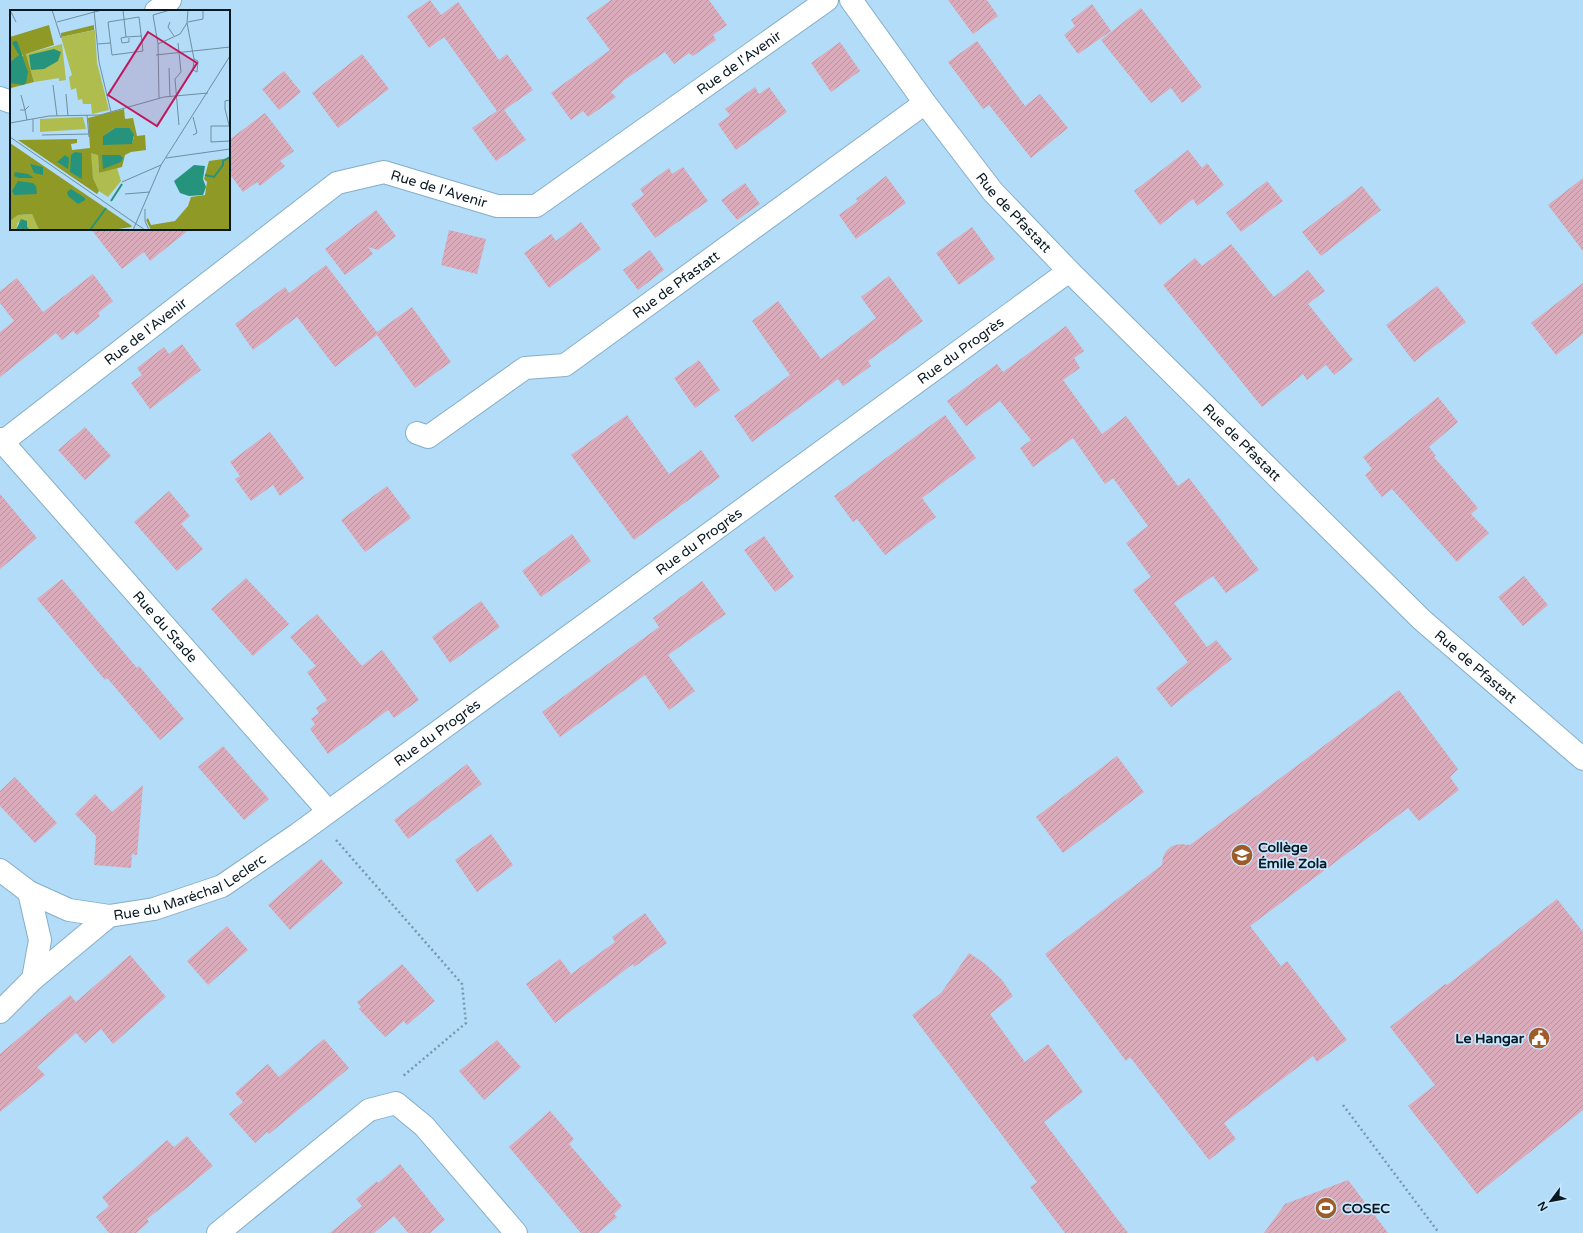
<svg xmlns="http://www.w3.org/2000/svg" width="1583" height="1233" viewBox="0 0 1583 1233" font-family="'Varela Round',sans-serif">
	<style>
		.building { fill: url(#building-hatch) }
		.lines { fill: none; stroke-linecap: round; stroke-linejoin: round }
		.minor-casing { stroke: #85aec8; stroke-width: 24 }
		.path { stroke: #7597ab; stroke-width: 2.5; stroke-dasharray: 2 3; stroke-linecap: butt }
		.minor { stroke: #fff; stroke-width: 22 }
		.labels { text-anchor: middle; stroke-width: 3.5; stroke-linejoin: round; paint-order: stroke }
		.street-label { font-size: 14px; fill: #081922; stroke: #c7e8fe }
		.poi-label { font-size: 14px; font-weight: bold; fill: #081922; stroke: #c7e8fe; text-anchor: start }
		.inset-river { fill: none; stroke: #26937d; stroke-width: 2 }
		.inset-road { fill: none; stroke: #6e8ea2; stroke-width: 1 }
		.view { fill: #c2185b; fill-opacity: 0.15; stroke: #c2185b; stroke-width: 2 }
		.inset-edge { fill: none; stroke: #081922; stroke-width: 2 }
	</style>
	<defs>
		<pattern id="building-hatch" width="6" height="6" patternUnits="userSpaceOnUse"><rect width="6" height="6" fill="#d9abbb"/><path d="M-1 1l2-2M0 6l6-6M5 7l2-2" fill="none" stroke="#b993a0"/></pattern>
	</defs>
	<rect width="100%" height="100%" fill="#b2dcf7"/>
	<g class="building">
		<path d="M 430,0 L 441,15 L 458,2 L 499,60 L 507,54 L 533,90 L 504,110 L 526,140 L 496,161 L 472,128 L 497,111 L 444,37 L 429,48 L 407,16 Z"/>
		<path d="M 611,0 L 709,0 L 727,25 L 713,35 L 716,40 L 693,56 L 689,53 L 674,64 L 665,52 L 623,81 L 623,82 L 611,92 L 616,97 L 588,117 L 583,111 L 571,120 L 551,93 L 610,50 L 586,18 Z"/>
		<path d="M 948,0 L 987,0 L 998,16 L 973,34 Z"/>
		<path d="M 1092,4 L 1111,31 L 1078,54 L 1064,35 L 1075,26 L 1071,20 Z"/>
		<path d="M 1141,8 L 1202,87 L 1182,103 L 1171,88 L 1151,103 L 1101,40 Z"/>
		<path d="M 977,41 L 1025,106 L 1040,94 L 1068,128 L 1031,158 L 989,105 L 983,109 L 948,62 Z"/>
		<path d="M 840,42 L 860,71 L 831,92 L 811,63 Z"/>
		<path d="M 362,54 L 389,89 L 338,128 L 312,93 Z"/>
		<path d="M 284,71 L 301,92 L 279,110 L 262,89 Z"/>
		<path d="M 755,87 L 759,94 L 769,87 L 787,112 L 736,150 L 718,124 L 730,115 L 725,109 Z"/>
		<path d="M 265,113 L 294,151 L 280,161 L 285,166 L 260,186 L 257,182 L 243,192 L 229,173 L 229,140 Z"/>
		<path d="M 1188,150 L 1202,168 L 1207,163 L 1224,185 L 1197,206 L 1193,199 L 1160,225 L 1134,191 Z"/>
		<path d="M 683,167 L 708,201 L 655,238 L 631,204 L 644,195 L 640,189 L 669,168 L 672,174 Z"/>
		<path d="M 886,176 L 906,203 L 856,239 L 839,215 L 858,201 L 856,199 Z"/>
		<path d="M 1583,178 L 1583,251 L 1548,205 Z"/>
		<path d="M 1267,181 L 1283,201 L 1241,232 L 1226,213 Z"/>
		<path d="M 745,183 L 760,204 L 737,220 L 721,200 Z"/>
		<path d="M 1362,186 L 1381,210 L 1321,256 L 1302,232 Z"/>
		<path d="M 376,210 L 396,236 L 378,250 L 368,247 L 373,254 L 345,275 L 325,249 Z"/>
		<path d="M 581,222 L 601,249 L 549,288 L 524,253 L 551,234 L 556,241 Z"/>
		<path d="M 972,227 L 995,259 L 959,285 L 936,253 Z"/>
		<path d="M 91,229 L 190,229 L 150,261 L 144,252 L 122,269 Z"/>
		<path d="M 449,230 L 486,239 L 477,274 L 441,265 Z"/>
		<path d="M 1231,244 L 1274,297 L 1308,270 L 1325,291 L 1308,304 L 1353,360 L 1334,375 L 1326,365 L 1307,380 L 1303,374 L 1262,407 L 1163,285 L 1195,258 L 1202,266 Z"/>
		<path d="M 650,250 L 664,270 L 638,290 L 623,270 Z"/>
		<path d="M 326,265 L 377,332 L 412,307 L 451,362 L 415,388 L 377,335 L 335,367 L 297,317 L 253,350 L 235,324 L 285,287 L 289,293 Z"/>
		<path d="M 93,274 L 113,301 L 98,313 L 100,316 L 77,335 L 73,331 L 62,340 L 56,333 L 0,377 L 0,332 L 14,321 L 0,303 L 0,291 L 17,278 L 43,312 Z"/>
		<path d="M 889,276 L 923,321 L 868,361 L 871,366 L 843,386 L 838,379 L 752,442 L 734,416 L 790,375 L 752,321 L 778,301 L 821,359 L 876,318 L 861,297 Z"/>
		<path d="M 1583,283 L 1583,334 L 1556,355 L 1531,323 Z"/>
		<path d="M 1437,286 L 1466,322 L 1414,362 L 1386,325 Z"/>
		<path d="M 1066,326 L 1084,351 L 1074,358 L 1080,368 L 1063,380 L 1102,434 L 1126,416 L 1178,486 L 1189,478 L 1259,570 L 1226,593 L 1213,576 L 1174,603 L 1207,647 L 1216,640 L 1232,659 L 1171,707 L 1156,688 L 1188,662 L 1133,590 L 1151,577 L 1126,543 L 1148,526 L 1113,478 L 1105,484 L 1073,438 L 1033,467 L 1020,448 L 1031,440 L 1000,401 L 966,426 L 947,401 L 997,364 L 1003,372 Z"/>
		<path d="M 182,344 L 201,370 L 150,409 L 131,383 L 142,375 L 137,368 L 164,347 L 169,354 Z"/>
		<path d="M 699,360 L 720,390 L 695,408 L 674,378 Z"/>
		<path d="M 1438,397 L 1458,422 L 1429,447 L 1436,456 L 1434,457 L 1478,508 L 1471,514 L 1489,533 L 1457,562 L 1392,489 L 1382,497 L 1365,475 L 1372,469 L 1363,457 Z"/>
		<path d="M 627,415 L 669,474 L 701,450 L 720,477 L 634,540 L 571,455 Z"/>
		<path d="M 945,415 L 976,458 L 922,498 L 936,517 L 885,555 L 857,519 L 853,522 L 834,496 Z"/>
		<path d="M 85,427 L 111,456 L 85,480 L 58,450 Z"/>
		<path d="M 270,432 L 304,478 L 280,496 L 273,485 L 251,501 L 235,479 L 240,476 L 230,462 Z"/>
		<path d="M 387,486 L 411,518 L 365,552 L 341,520 Z"/>
		<path d="M 169,491 L 190,516 L 181,524 L 203,549 L 177,571 L 134,522 Z"/>
		<path d="M 0,494 L 37,538 L 0,569 Z"/>
		<path d="M 572,534 L 591,561 L 541,597 L 522,571 Z"/>
		<path d="M 764,536 L 794,577 L 775,592 L 744,550 Z"/>
		<path d="M 1524,576 L 1548,605 L 1523,626 L 1498,597 Z"/>
		<path d="M 246,578 L 289,624 L 253,656 L 211,609 Z"/>
		<path d="M 62,579 L 137,668 L 139,666 L 184,719 L 160,740 L 107,678 L 105,680 L 37,599 Z"/>
		<path d="M 702,581 L 726,614 L 668,655 L 695,691 L 669,710 L 645,675 L 560,737 L 542,712 L 659,627 L 653,618 Z"/>
		<path d="M 481,601 L 500,627 L 450,663 L 432,637 Z"/>
		<path d="M 317,614 L 362,666 L 382,650 L 419,700 L 394,718 L 388,710 L 328,754 L 310,729 L 315,724 L 311,719 L 319,713 L 316,708 L 327,700 L 307,672 L 316,666 L 290,637 Z"/>
		<path d="M 1399,690 L 1458,769 L 1450,777 L 1459,790 L 1419,821 L 1408,808 L 1250,926 L 1281,966 L 1287,961 L 1347,1040 L 1317,1062 L 1313,1056 L 1224,1123 L 1236,1139 L 1209,1160 L 1130,1057 L 1126,1061 L 1045,954 L 1162,865 L 1163,857 L 1166,851 L 1172,846 L 1180,844 L 1190,845 Z"/>
		<path d="M 223,746 L 269,799 L 244,820 L 198,767 Z"/>
		<path d="M 1117,756 L 1144,792 L 1063,853 L 1036,817 Z"/>
		<path d="M 467,764 L 482,784 L 408,839 L 394,820 Z"/>
		<path d="M 15,777 L 57,823 L 35,843 L 0,806 L 0,791 Z"/>
		<path d="M 143,785 L 137,855 L 132,854 L 131,868 L 94,865 L 96,836 L 75,814 L 95,794 L 112,812 Z"/>
		<path d="M 491,834 L 513,865 L 477,892 L 455,860 Z"/>
		<path d="M 321,859 L 343,883 L 290,930 L 268,905 Z"/>
		<path d="M 1557,899 L 1583,932 L 1583,1110 L 1477,1194 L 1408,1106 L 1435,1085 L 1390,1027 L 1445,984 L 1447,985 Z"/>
		<path d="M 645,913 L 667,943 L 634,967 L 633,964 L 555,1023 L 526,984 L 560,959 L 571,974 L 615,942 L 612,937 Z"/>
		<path d="M 227,926 L 248,950 L 208,985 L 187,961 Z"/>
		<path d="M 969,953 L 984,963 L 1002,980 L 1013,996 L 990,1014 L 1025,1062 L 1048,1044 L 1083,1092 L 1044,1122 L 1128,1233 L 1065,1233 L 1030,1187 L 1037,1182 L 912,1015 L 941,993 Z"/>
		<path d="M 130,955 L 166,997 L 113,1044 L 101,1029 L 85,1043 L 76,1033 L 37,1067 L 45,1075 L 0,1112 L 0,1054 L 70,995 L 76,1002 Z"/>
		<path d="M 402,964 L 435,1001 L 407,1025 L 404,1021 L 385,1037 L 359,1009 L 361,1007 L 357,1002 Z"/>
		<path d="M 324,1039 L 349,1068 L 269,1134 L 267,1132 L 255,1143 L 229,1114 L 243,1102 L 235,1093 L 268,1064 L 279,1077 Z"/>
		<path d="M 497,1040 L 521,1067 L 484,1100 L 459,1071 Z"/>
		<path d="M 550,1111 L 574,1139 L 569,1144 L 622,1206 L 614,1214 L 617,1217 L 598,1233 L 581,1233 L 509,1147 Z"/>
		<path d="M 187,1136 L 213,1166 L 184,1190 L 147,1219 L 149,1222 L 136,1233 L 109,1233 L 96,1217 L 109,1206 L 102,1197 L 167,1140 L 174,1147 Z"/>
		<path d="M 400,1164 L 445,1220 L 430,1233 L 408,1233 L 394,1216 L 374,1233 L 330,1233 L 362,1206 L 356,1199 L 377,1181 L 378,1183 Z"/>
		<path d="M 1348,1180 L 1388,1233 L 1264,1233 L 1285,1204 Z"/>
	</g>
	<g class="lines">
		<g class="minor-casing">
			<g id="minor">
				<path id="s1" d="M 851,0 L 925,103 L 993,192 L 1069,271 L 1422,620 L 1583,759"/>
				<path d="M 156,11 L 170,0"/>
				<path d="M 0,98 L 11,102"/>
				<path id="s2" d="M 417,433 L 428,437 L 525,368 L 565,365 L 925,103"/>
				<path id="s3" d="M 0,439 L 328,811"/>
				<path id="s4" d="M 0,444 L 337,183 L 384,172 L 497,206 L 536,206 L 827,0"/>
				<path d="M 0,870 L 29,892 L 69,910 L 109,916"/>
				<path d="M 29,892 L 40,940 L 33,979"/>
				<path id="s5" d="M 0,1012 L 33,979 L 109,916 L 154,909 L 222,886 L 298,834 L 1069,271"/>
				<path d="M 218,1233 L 369,1110 L 396,1103 L 424,1126 L 516,1233"/>
			</g>
		</g>
		<g class="path">
			<path d="M 336,840 L 462,984 L 466,1023 L 402,1077"/>
			<path d="M 1343,1105 L 1439,1233"/>
		</g>
		<use href="#minor" class="minor"/>
	</g>
	<defs>
		<g id="school-disc" transform="scale(1.15)"><circle r="9.5" fill="#9e5c29" stroke="#c7e8fe"/><path d="M0-5L7-2L0 1L-7-2ZM-4 1L0 2.5L4 1V4Q0 6-4 4Z" fill="#fff"/></g>
		<g id="civic-disc" transform="scale(1.15)"><circle r="9.5" fill="#9e5c29" stroke="#c7e8fe"/><path d="M-.6-6.5H3V-4.5H.6V-3L4-1V1h2V6H-6V1h2V-1L-.6-3ZM-1.2 2.5V6h2.4V2.5Z" fill="#fff"/></g>
		<g id="stadium-disc" transform="scale(1.15)"><circle r="9.5" fill="#9e5c29" stroke="#c7e8fe"/><path d="M0-5a6.5 5 0 1 0 0 10a6.5 5 0 1 0 0-10ZM-3.5-1.8h7v3.6h-7Z" fill="#fff"/></g>
	</defs>
	<g fill-rule="evenodd">
		<use href="#school-disc" x="1242" y="855"/>
		<use href="#civic-disc" x="1539" y="1038"/>
		<use href="#stadium-disc" x="1326" y="1208"/>
	</g>
	<g class="labels">
		<g class="street-label">
			<text dy="5" stroke="none"><textPath href="#s4" startOffset="880">Rue de l'Avenir</textPath></text>
			<text dy="5" stroke="none"><textPath href="#s4" startOffset="532">Rue de l'Avenir</textPath></text>
			<text dy="5" stroke="none"><textPath href="#s1" startOffset="268">Rue de Pfastatt</textPath></text>
			<text dy="5" stroke="none"><textPath href="#s2" startOffset="308">Rue de Pfastatt</textPath></text>
			<text dy="5" stroke="none"><textPath href="#s4" startOffset="184">Rue de l'Avenir</textPath></text>
			<text dy="5" stroke="none"><textPath href="#s5" startOffset="1175">Rue du Progrès</textPath></text>
			<text dy="5" stroke="none"><textPath href="#s1" startOffset="592">Rue de Pfastatt</textPath></text>
			<text dy="5" stroke="none"><textPath href="#s5" startOffset="851">Rue du Progrès</textPath></text>
			<text dy="5" stroke="none"><textPath href="#s3" startOffset="250">Rue du Stade</textPath></text>
			<text dy="5" stroke="none"><textPath href="#s1" startOffset="916">Rue de Pfastatt</textPath></text>
			<text dy="5" stroke="none"><textPath href="#s5" startOffset="527">Rue du Progrès</textPath></text>
			<text dy="5" stroke="none"><textPath href="#s5" startOffset="232">Rue du Maréchal Leclerc</textPath></text>
		</g>
		<g class="poi-label">
			<text x="1258" y="852">Collège<tspan x="1258" dy="16">Émile Zola</tspan></text>
			<text x="1524" y="1043" text-anchor="end">Le Hangar</text>
			<text x="1342" y="1213">COSEC</text>
		</g>
	</g>
	<g transform="translate(10 10)">
		<rect width="220" height="220" fill="#b2dcf7"/>
		<path d="M 52,34 L 56,70 L 49,71 L 49,68 L 24,72 L 16,44 ZM 84,142 L 88,144 L 89,163 L 107,158 L 111,171 L 98,187 L 89,181 L 83,168 L 80,143 ZM 22,204 L 29,220 L 20,220 L 8,212 L 6,220 L 0,220 L 0,211 L 8,205 Z" fill="#afbc4e"/>
		<path d="M 39,15 L 44,35 L 16,44 L 24,72 L 1,78 L 0,93 L 0,67 L 1,73 L 13,45 L 7,44 L 10,45 L 0,52 L 0,27 ZM 84,15 L 84,20 L 51,27 L 51,23 ZM 114,99 L 115,109 L 123,108 L 127,126 L 135,125 L 136,140 L 121,142 L 115,145 L 112,157 L 89,163 L 88,145 L 81,143 L 83,168 L 89,181 L 87,184 L 8,130 L 67,129 L 67,133 L 61,134 L 62,140 L 80,138 L 78,108 ZM 105,118 L 120,118 L 124,127 L 122,133 L 93,134 L 93,126 ZM 0,133 L 122,216 L 121,217 L 102,220 L 29,220 L 22,204 L 8,205 L 0,211 ZM 220,148 L 220,220 L 141,220 L 136,210 L 138,208 L 141,215 L 165,211 L 178,196 L 181,187 L 195,185 L 197,172 L 194,169 L 199,151 Z" fill="#8e9a25" fill-rule="evenodd"/>
		<path d="M 73,107 L 76,119 L 30,122 L 30,109 Z" fill="#afbc4e"/>
		<path d="M 85,20 L 87,53 L 99,100 L 82,104 L 81,94 L 73,94 L 72,89 L 68,90 L 66,78 L 61,80 L 59,67 L 62,65 L 51,27 Z" fill="#afbc4e"/>
		<path d="M 4,31 L 7,31 L 18,62 L 16,73 L 13,75 L 1,73 L 0,52 L 9,45 L 2,33 ZM 44,39 L 51,42 L 48,51 L 34,59 L 21,60 L 19,45 ZM 105,118 L 120,118 L 124,125 L 122,134 L 93,135 L 93,126 ZM 65,142 L 72,143 L 72,169 L 60,162 L 61,145 ZM 55,145 L 59,148 L 58,159 L 47,152 ZM 92,145 L 110,145 L 113,148 L 111,152 L 93,159 ZM 20,154 L 33,157 L 33,165 L 24,163 ZM 184,155 L 195,156 L 193,169 L 196,177 L 193,185 L 179,186 L 170,183 L 164,171 ZM 5,162 L 18,164 L 24,168 L 9,168 L 4,166 ZM 8,171 L 23,173 L 26,176 L 27,184 L 4,185 L 2,181 ZM 61,179 L 75,188 L 75,190 L 68,194 L 58,186 L 57,182 ZM 11,209 L 17,211 L 17,217 L 20,220 L 6,220 Z" fill="#26937d"/>
		<path class="inset-river" d="M 195,165 L 204,167 L 213,155 L 213,151 L 220,147M 101,191 L 112,174M 80,220 L 96,198"/>
		<path class="inset-road" d="M 0,0 L 6,12M 42,0 L 51,28M 84,0 L 89,52 L 101,102M 113,0 L 116,27 L 132,26M 178,0 L 177,13 L 184,49 L 183,60 L 187,62 L 188,51 L 184,49M 129,7 L 133,41 L 102,45 L 98,12 ZM 47,12 L 92,0M 160,12 L 158,17 L 164,26M 178,12 L 193,9 L 193,0M 116,27 L 111,28 L 112,33 L 119,32 L 119,28M 168,33 L 171,62 L 165,69 L 169,115M 88,34 L 100,33M 148,34 L 170,24 L 177,13M 146,45 L 220,37M 159,58 L 160,87M 43,75 L 47,106M 56,84 L 58,106M 149,88 L 148,34 L 143,5 L 160,0M 220,90 L 215,91 L 215,99 L 220,119M 10,100 L 15,100 L 11,85M 77,105 L 79,127M 17,110 L 15,100 L 19,96M 0,113 L 39,106 L 90,105 L 154,87 L 198,83M 219,116 L 201,116 L 201,132 L 220,131M 23,122 L 23,109M 32,125 L 79,124M 183,125 L 187,123 L 183,107M 0,127 L 135,220M 156,148 L 220,139M 112,172 L 151,155M 115,184 L 140,182M 135,199 L 135,211 L 139,220M 123,220 L 151,155 L 220,46"/>
		<path class="view" d="M 138,22 L 187,53 L 147,116 L 98,85 Z"/>
		<rect width="220" height="220" class="inset-edge"/>
	</g>
	<g transform="translate(1551 1201) rotate(238)" stroke="#c7e8fe" stroke-width="3" paint-order="stroke">
	<path d="M0-3L7 15L0 10L-7 15Z" fill="#081922"/>
	<text y="-6" font-size="11" font-weight="bold" text-anchor="middle" fill="#081922">N</text>
	</g>
</svg>
